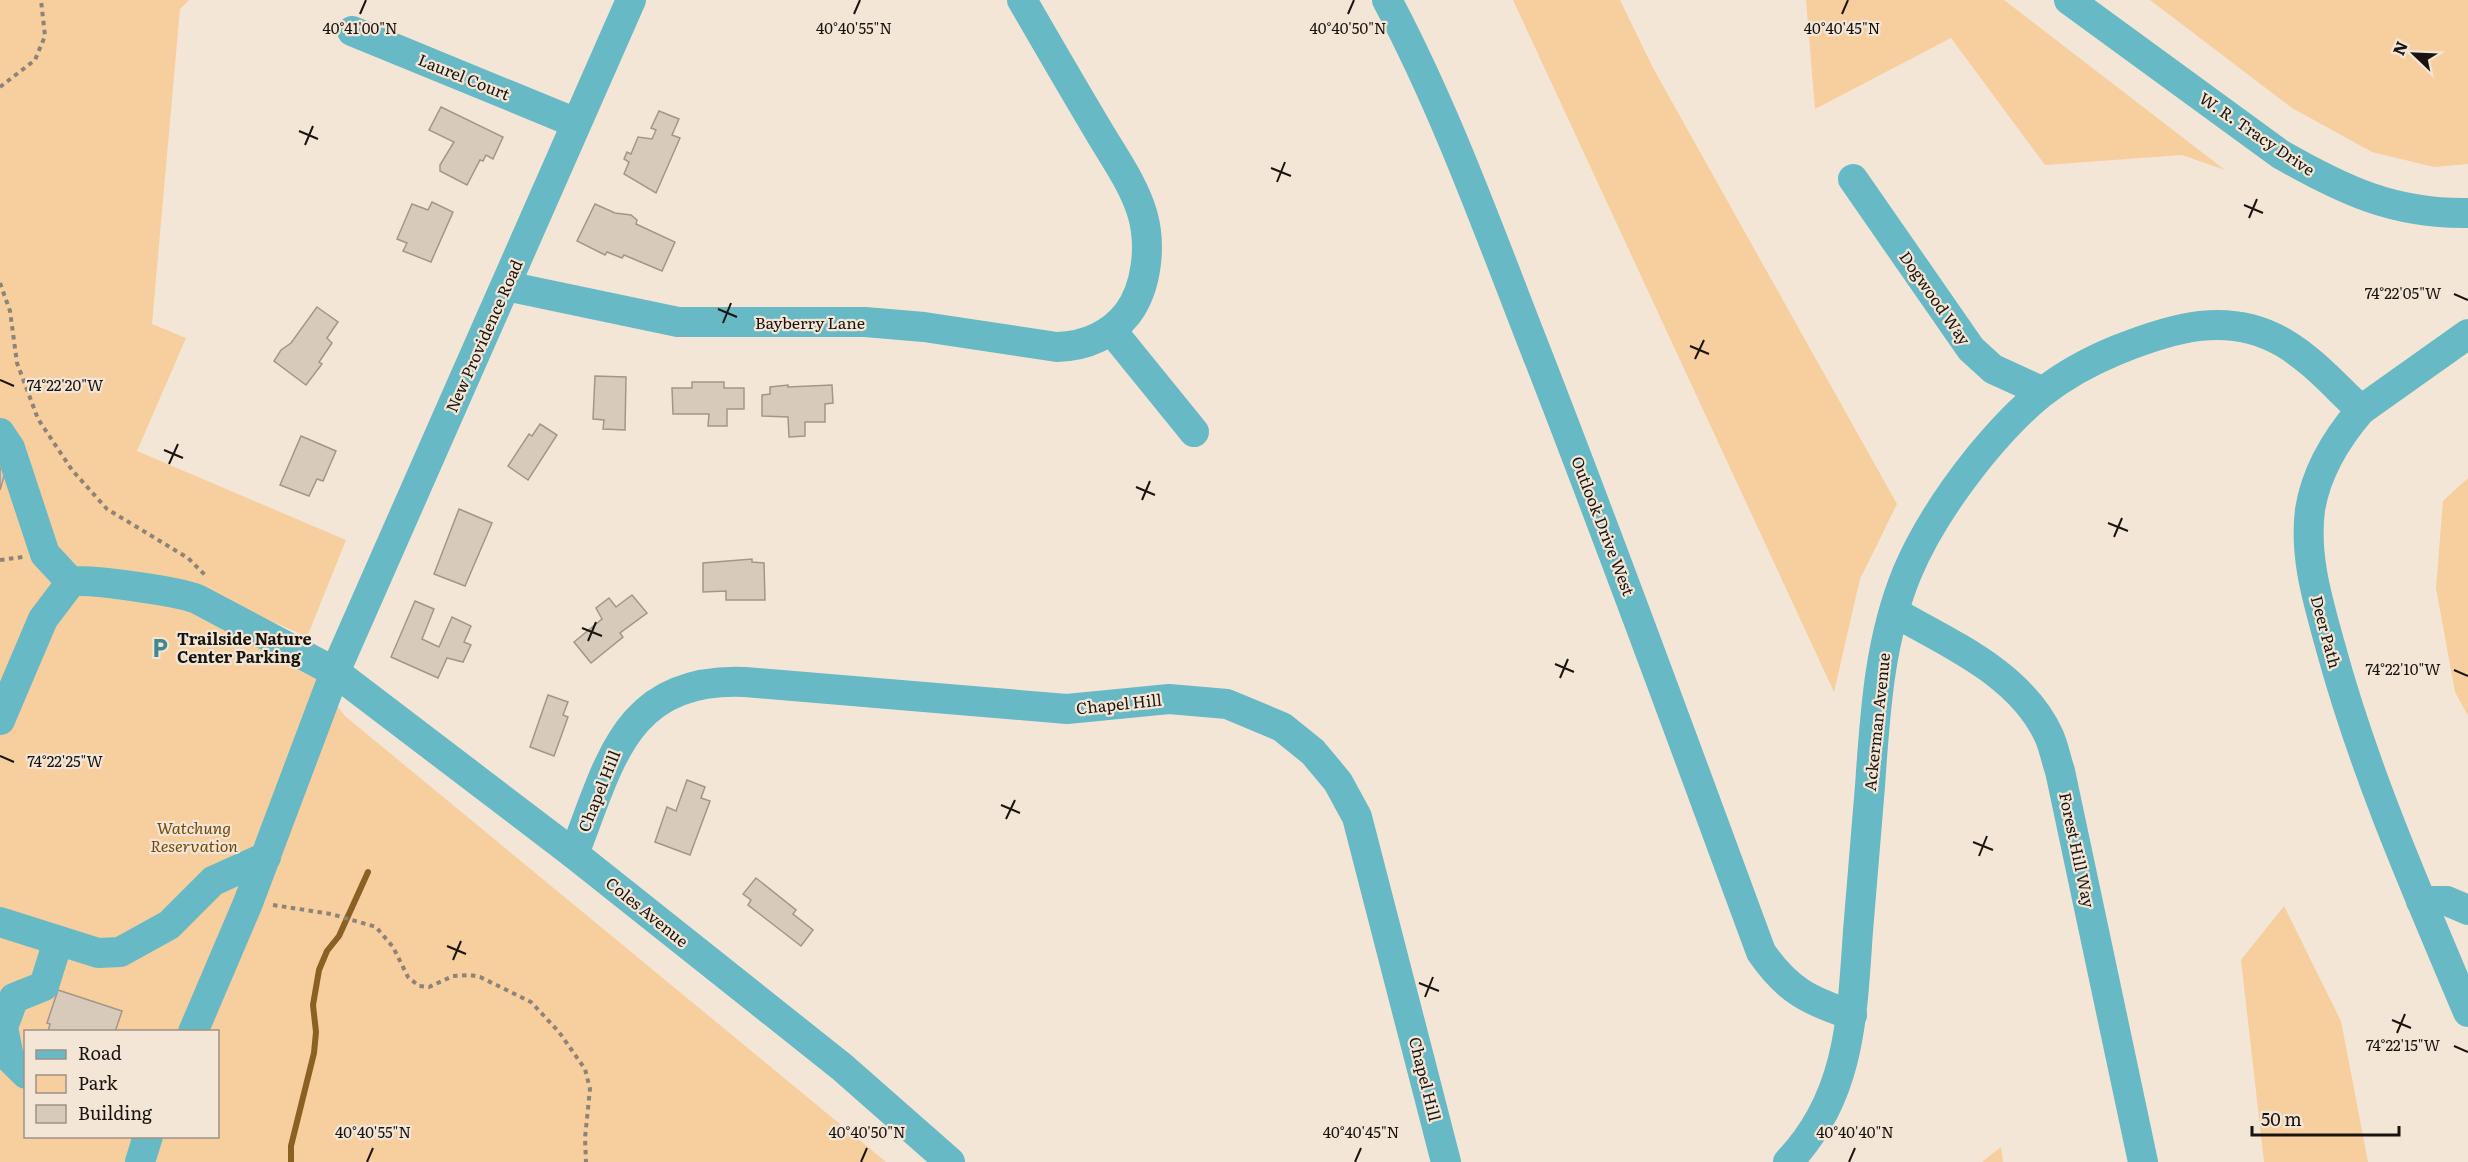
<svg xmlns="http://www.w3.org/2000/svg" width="2468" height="1162" viewBox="0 0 2468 1162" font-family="Literata,serif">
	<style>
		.green { fill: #f7ce9e; fill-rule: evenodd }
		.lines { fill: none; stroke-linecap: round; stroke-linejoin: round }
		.stream { stroke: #8a6023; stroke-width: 6 }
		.building { fill: #d8caba; stroke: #a39687; stroke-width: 1.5 }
		.path { stroke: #8d8479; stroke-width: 4; stroke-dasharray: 4.5 4.5; stroke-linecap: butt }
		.minor { stroke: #67b9c5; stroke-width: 30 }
		.ticks { fill: none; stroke: #19140f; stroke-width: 2 }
		.labels { text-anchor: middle; stroke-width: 4.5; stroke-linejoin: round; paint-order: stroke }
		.street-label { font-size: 16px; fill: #19140f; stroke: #f4e6d6 }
		.poi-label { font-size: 16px; font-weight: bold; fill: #19140f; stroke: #f4e6d6; text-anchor: start }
		.park-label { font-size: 16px; font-style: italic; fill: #724909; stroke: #f4e6d6 }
		.ticks-label { font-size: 15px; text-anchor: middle; fill: #19140f; stroke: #f4e6d6; stroke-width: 4.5; stroke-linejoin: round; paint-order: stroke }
	</style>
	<rect width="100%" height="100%" fill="#f4e6d6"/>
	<g class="green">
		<path d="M 0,0 L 189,0 L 180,9 L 152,324 L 186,338 L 137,451 L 346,540 L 307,637 L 269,620 L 345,716 L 886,1162 L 0,1162 ZM 26,1032 L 218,1032 L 218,1136 L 26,1136 Z"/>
		<path d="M 1513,0 L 1620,0 L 1653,68 L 1897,504 L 1860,579 L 1834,692 Z"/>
		<path d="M 1806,0 L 2004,0 L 2225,170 L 2182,155 L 2045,165 L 1951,38 L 1815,109 Z"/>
		<path d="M 2150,0 L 2468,0 L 2468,164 L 2434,167 L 2372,152 L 2292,108 Z"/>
		<path d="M 2468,478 L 2468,716 L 2455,692 L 2436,588 L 2443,501 Z"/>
		<path d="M 2284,906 L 2341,1021 L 2368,1162 L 2264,1162 L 2241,960 Z"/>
		<path d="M 2001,1147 L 2003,1162 L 1982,1162 Z"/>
	</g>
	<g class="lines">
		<path class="stream" d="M 291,1162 L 291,1146 L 314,1053 L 316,1032 L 313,1005 L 319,970 L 327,951 L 339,936 L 368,872"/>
	</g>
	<g class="building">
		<path d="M 441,107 L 503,137 L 493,159 L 486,155 L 483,161 L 480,160 L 467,185 L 440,171 L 440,165 L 454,142 L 429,130 Z"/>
		<path d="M 659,111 L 679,119 L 672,135 L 680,138 L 656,193 L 624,174 L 629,162 L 624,159 L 627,152 L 631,154 L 638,137 L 652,139 L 656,130 L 651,128 Z"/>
		<path d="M 432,202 L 453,212 L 431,262 L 403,251 L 407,243 L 397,239 L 412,204 L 428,210 Z"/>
		<path d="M 595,204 L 615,213 L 631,215 L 637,220 L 636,224 L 675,242 L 662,271 L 624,255 L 622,258 L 607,252 L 605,255 L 577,241 Z"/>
		<path d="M 317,307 L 338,322 L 327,338 L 332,343 L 319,362 L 322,364 L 306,385 L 274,361 L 281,350 L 291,343 Z"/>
		<path d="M 595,376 L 626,377 L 625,430 L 603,429 L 604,420 L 593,419 Z"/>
		<path d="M 692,382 L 724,382 L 724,388 L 744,388 L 744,409 L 727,409 L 727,426 L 708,426 L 709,414 L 673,414 L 672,388 L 692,388 Z"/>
		<path d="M 788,385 L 788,387 L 832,385 L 833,403 L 825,404 L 825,422 L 805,422 L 805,436 L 789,437 L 788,417 L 762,416 L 762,395 L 770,394 L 770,387 Z"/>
		<path d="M 540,424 L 557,435 L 528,480 L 508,466 L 529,434 L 532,436 Z"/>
		<path d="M 301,436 L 336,451 L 323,481 L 317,479 L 309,496 L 280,485 Z"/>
		<path d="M 0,468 L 6,470 L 0,490 Z"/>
		<path d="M 459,509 L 492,523 L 465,586 L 434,574 Z"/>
		<path d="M 752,559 L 752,562 L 764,563 L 765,600 L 726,600 L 726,591 L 703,592 L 703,563 Z"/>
		<path d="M 632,595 L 647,613 L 620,633 L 623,637 L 591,663 L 574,642 L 602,619 L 596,608 L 609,598 L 616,607 Z"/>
		<path d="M 415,601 L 434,609 L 422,639 L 439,647 L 452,617 L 471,626 L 464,642 L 471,645 L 463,662 L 447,658 L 438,678 L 391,657 Z"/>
		<path d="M 548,695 L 568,702 L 563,715 L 568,717 L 554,756 L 530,747 Z"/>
		<path d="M 687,780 L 705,787 L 701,798 L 710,801 L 690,855 L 655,842 L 667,807 L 676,811 Z"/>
		<path d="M 756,878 L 796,910 L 793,914 L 813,930 L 801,946 L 748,905 L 751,900 L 743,894 Z"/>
		<path d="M 58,990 L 122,1011 L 115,1032 L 48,1032 L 50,1024 L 47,1023 Z"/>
	</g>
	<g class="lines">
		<g class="path">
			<path d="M 0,87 L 35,60 L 45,36 L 41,0"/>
			<path d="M 0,283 L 10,311 L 17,363 L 38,419 L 72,470 L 107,509 L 188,558 L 206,576"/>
			<path d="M 0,560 L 23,557"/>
			<path d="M 273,905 L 331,914 L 376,927 L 393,947 L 408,977 L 419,986 L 429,987 L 453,976 L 470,975 L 480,977 L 531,1002 L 559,1032 L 585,1069 L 590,1089 L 585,1138 L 586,1162"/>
		</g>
		<g class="minor">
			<path d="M 1387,0 C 1444,107 1486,223 1530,336 C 1610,540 1685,746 1761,952 C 1787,990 1809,1001 1852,1015"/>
			<path d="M 2069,0 L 2280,154 C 2343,190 2393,214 2468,213"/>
			<path d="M 352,31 L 576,123"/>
			<path d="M 1853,179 L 1971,349 L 1993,369 L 2041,391"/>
			<path d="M 506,286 L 678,322 L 865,322 L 924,327 L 1057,347 C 1086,346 1110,336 1128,313 C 1147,287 1151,246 1143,216 C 1135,187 1116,160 1101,135 C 1074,90 1048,45 1022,0"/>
			<path d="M 1112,331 L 1194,432"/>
			<path d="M 2468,334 L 2361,410 C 2336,439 2316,472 2310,510 C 2304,557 2318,601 2330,645 C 2364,771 2417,891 2468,1012"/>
			<path d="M 0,433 L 10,448 L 45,554 L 71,582"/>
			<path d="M 1894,612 C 1950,644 2021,674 2049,736 C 2054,747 2056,760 2060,771 L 2143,1162"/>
			<path d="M 0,720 L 43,619 L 71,582 C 88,578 180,592 197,599 L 335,672 L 574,854 L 842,1067 L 950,1162"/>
			<path d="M 574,854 C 610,762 625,677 745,682 L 1067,709 L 1169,699 L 1227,704 L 1282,727 L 1313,752 L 1338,782 L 1357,817 L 1446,1162"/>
			<path d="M 2421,901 L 2447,901 L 2468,910"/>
			<path d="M 0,922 L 98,953 L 120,952 L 169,925 L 213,881 L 266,857"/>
			<path d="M 193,1032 L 248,903 L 335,672 L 631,0"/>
			<path d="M 26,1074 L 9,1057 L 3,1027 L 14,998 L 44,986 L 58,941"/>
			<path d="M 140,1162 L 148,1136"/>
			<path d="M 1788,1162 C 1851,1096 1852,1016 1858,931 C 1862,883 1866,834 1870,786 C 1875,714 1879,641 1907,573 C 1925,530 1951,492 1980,456 C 2022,405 2056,375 2117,350 C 2172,328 2229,310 2284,343 C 2313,360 2337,388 2361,410"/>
		</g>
	</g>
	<path class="ticks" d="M 360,14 L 366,0M 854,14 L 860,0M 1348,14 L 1354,0M 1842,14 L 1848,0M 299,131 L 318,139M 305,145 L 313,126M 1271,168 L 1291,176M 1277,182 L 1285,162M 2244,205 L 2263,213M 2249,218 L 2257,199M 2454,294 L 2468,300M 718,309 L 737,317M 723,323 L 731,303M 1690,346 L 1709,354M 1695,359 L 1704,340M 0,380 L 14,386M 164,450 L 183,458M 169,464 L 178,444M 1136,487 L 1155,495M 1142,500 L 1150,481M 2108,523 L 2128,531M 2114,537 L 2122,518M 582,628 L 602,636M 588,641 L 596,622M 1555,664 L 1574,672M 2454,670 L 2468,676M 1560,678 L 1568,659M 0,756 L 14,762M 1001,805 L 1020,813M 1006,819 L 1015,800M 1973,842 L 1993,850M 1979,856 L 1987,836M 447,946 L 466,954M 453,960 L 461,941M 1419,983 L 1439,991M 1425,997 L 1433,977M 2392,1020 L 2411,1028M 2397,1033 L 2405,1014M 2454,1046 L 2468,1052M 367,1162 L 373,1148M 861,1162 L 867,1148M 1355,1162 L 1361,1148M 1849,1162 L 1855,1148"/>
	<defs>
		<g id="parking-bare" transform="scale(1.62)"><path d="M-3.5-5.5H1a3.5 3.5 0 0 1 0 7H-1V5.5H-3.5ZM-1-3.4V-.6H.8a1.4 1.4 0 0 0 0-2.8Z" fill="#418892" stroke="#f4e6d6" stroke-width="2.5" paint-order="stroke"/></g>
	</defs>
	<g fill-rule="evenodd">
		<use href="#parking-bare" x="160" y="648"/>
	</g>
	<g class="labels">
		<g class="street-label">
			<text transform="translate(464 77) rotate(22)" y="6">Laurel Court</text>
			<text transform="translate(2257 134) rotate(34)" y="6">W. R. Tracy Drive</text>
			<text transform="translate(1935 298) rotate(55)" y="6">Dogwood Way</text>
			<text x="810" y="329">Bayberry Lane</text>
			<text transform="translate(484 336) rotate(-66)" y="6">New Providence Road</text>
			<text transform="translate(1603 526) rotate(69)" y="6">Outlook Drive West</text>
			<text transform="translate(2326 632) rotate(75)" y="6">Deer Path</text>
			<text transform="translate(1119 704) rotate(-6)" y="6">Chapel Hill</text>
			<text transform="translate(1877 722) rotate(-84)" y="6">Ackerman Avenue</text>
			<text transform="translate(599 791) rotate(-68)" y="6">Chapel Hill</text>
			<text transform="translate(2077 850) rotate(78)" y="6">Forest Hill Way</text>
			<text transform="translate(647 912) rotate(39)" y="6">Coles Avenue</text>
			<text transform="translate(1425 1079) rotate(76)" y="6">Chapel Hill</text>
		</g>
		<g class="poi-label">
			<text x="177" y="645">Trailside Nature<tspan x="177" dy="18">Center Parking</tspan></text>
		</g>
		<g class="park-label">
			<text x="194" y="834">Watchung<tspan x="194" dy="18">Reservation</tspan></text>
		</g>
	</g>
	<g class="ticks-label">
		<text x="360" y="34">40°41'00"N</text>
		<text x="854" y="34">40°40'55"N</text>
		<text x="1348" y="34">40°40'50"N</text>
		<text x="1842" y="34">40°40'45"N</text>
		<text x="2403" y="299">74°22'05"W</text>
		<text x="65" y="391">74°22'20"W</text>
		<text x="2403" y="675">74°22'10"W</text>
		<text x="65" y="767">74°22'25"W</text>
		<text x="2403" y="1051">74°22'15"W</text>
		<text x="373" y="1138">40°40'55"N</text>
		<text x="867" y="1138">40°40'50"N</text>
		<text x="1361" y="1138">40°40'45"N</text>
		<text x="1855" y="1138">40°40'40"N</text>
	</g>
	<rect x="24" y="1030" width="195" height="108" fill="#f4e6d6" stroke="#9c9286" stroke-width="1.5"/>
	<rect x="36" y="1050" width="30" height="9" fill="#67b9c5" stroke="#9c9286" stroke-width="1.5"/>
	<text x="78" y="1060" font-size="18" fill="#19140f">Road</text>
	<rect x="36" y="1075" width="30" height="18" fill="#f7ce9e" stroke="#9c9286" stroke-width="1.5"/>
	<text x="78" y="1090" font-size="18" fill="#19140f">Park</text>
	<rect x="36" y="1105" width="30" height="18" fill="#d8caba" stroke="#9c9286" stroke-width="1.5"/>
	<text x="78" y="1120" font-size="18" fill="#19140f">Building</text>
	<g transform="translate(2414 54) rotate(293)" stroke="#f4e6d6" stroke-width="4.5" paint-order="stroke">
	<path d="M0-4.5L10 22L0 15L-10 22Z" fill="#19140f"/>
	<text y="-9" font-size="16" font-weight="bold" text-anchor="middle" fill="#19140f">N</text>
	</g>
	<path d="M2252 1126v9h147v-9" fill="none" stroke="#19140f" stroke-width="3"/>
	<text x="2261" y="1126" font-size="18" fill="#19140f" stroke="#f4e6d6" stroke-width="4.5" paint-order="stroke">50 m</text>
</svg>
